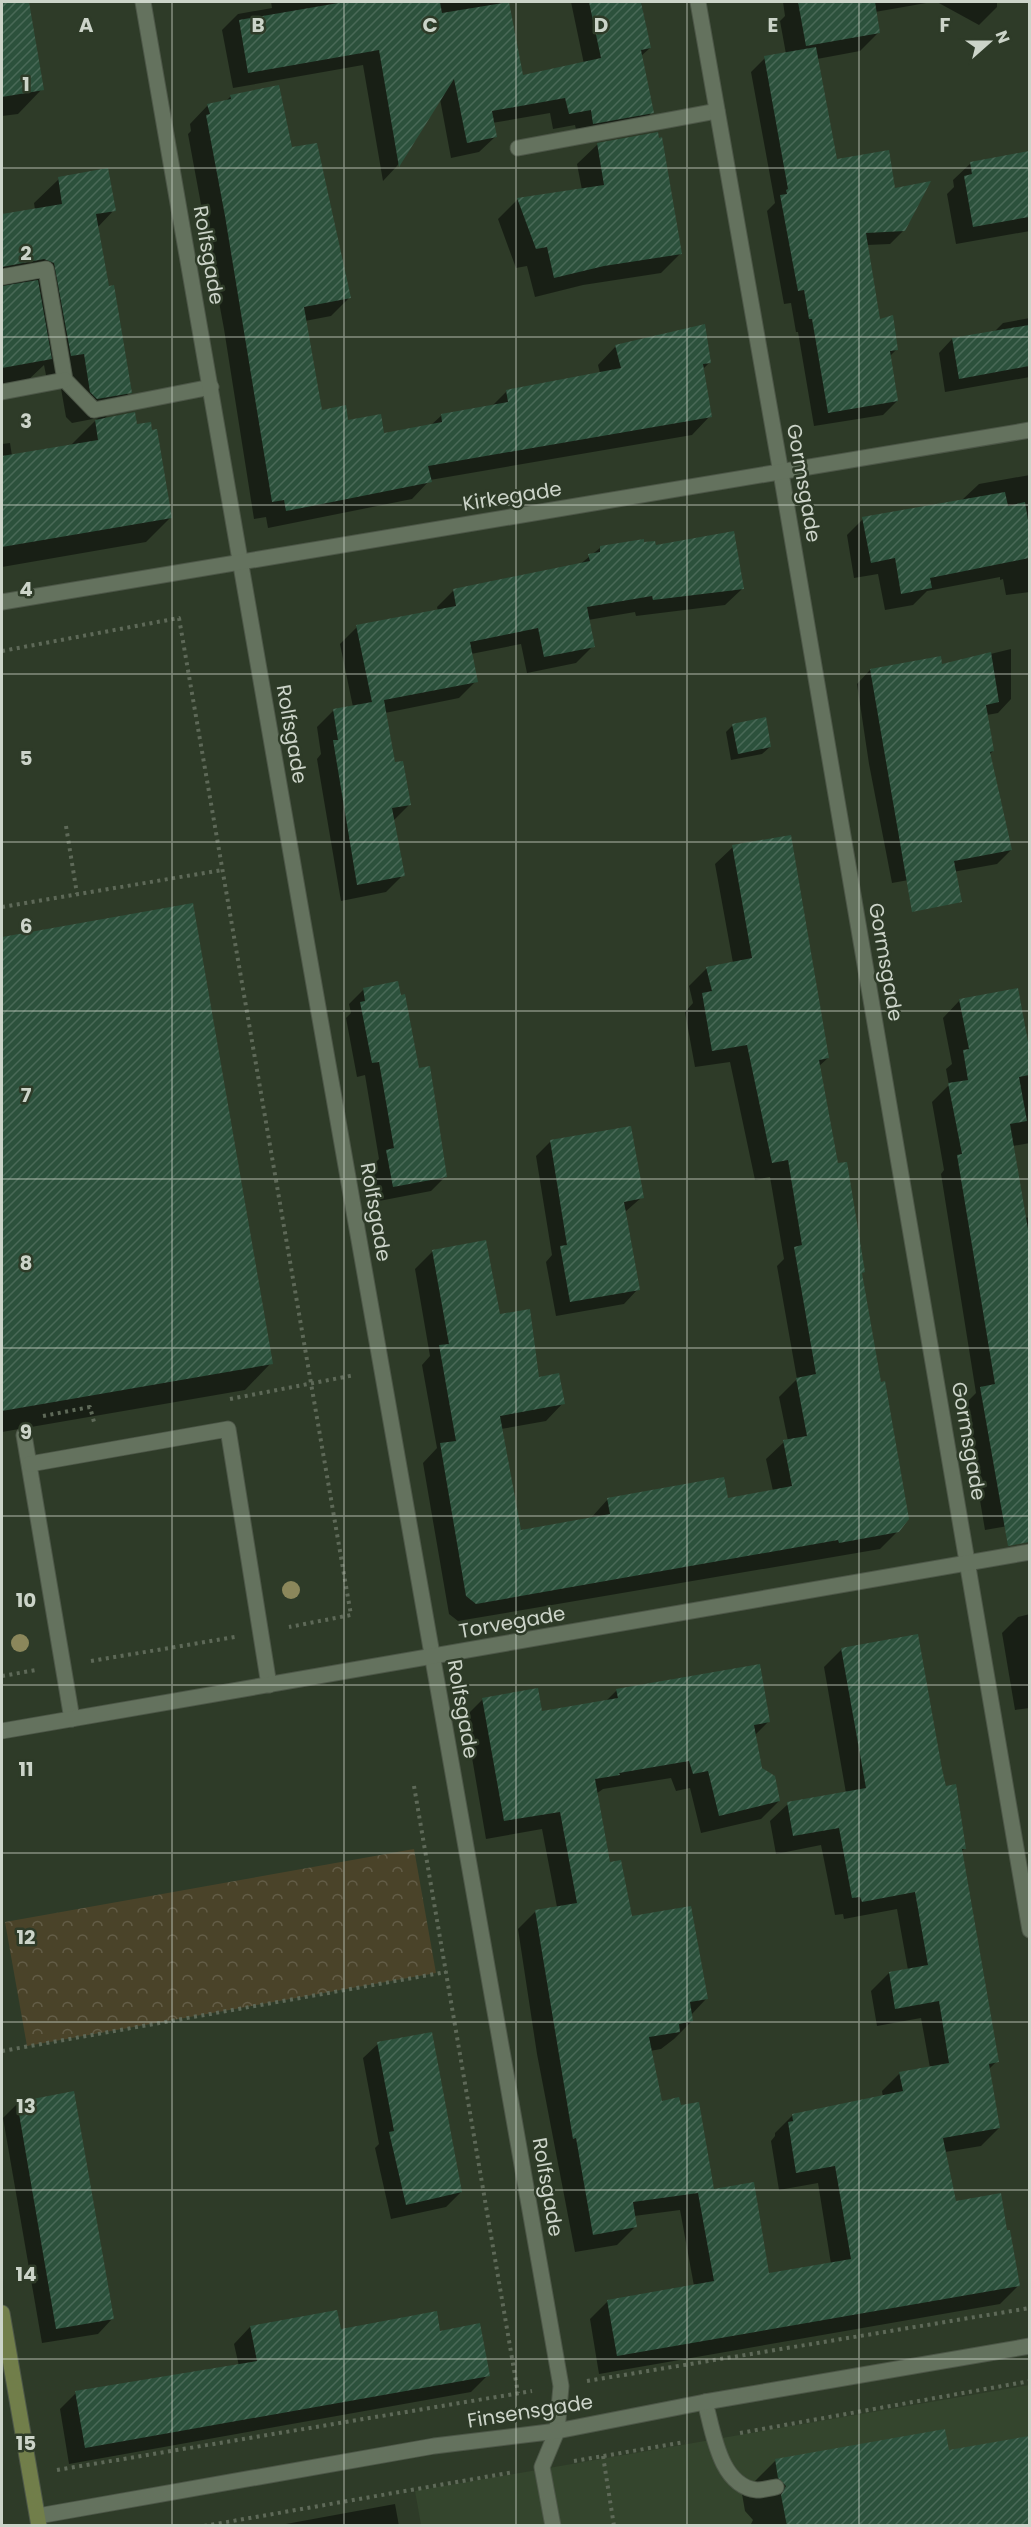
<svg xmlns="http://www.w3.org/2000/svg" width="1031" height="2527" viewBox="0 0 1031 2527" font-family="Poppins,sans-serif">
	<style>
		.built { fill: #34452d }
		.park { fill: url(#park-crowns) }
		.shadow { fill: #0007 }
		.building { fill: url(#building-hatch) }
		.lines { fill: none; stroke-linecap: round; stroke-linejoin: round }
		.service-casing { stroke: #4d5748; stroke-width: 17 }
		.minor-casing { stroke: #4d5748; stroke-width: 17 }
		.tertiary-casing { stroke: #4d5748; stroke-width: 17 }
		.secondary-casing { stroke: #4d5748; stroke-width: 17 }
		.path { stroke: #5e6958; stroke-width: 4; stroke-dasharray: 3 4.5; stroke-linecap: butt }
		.service { stroke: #64725e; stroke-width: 15 }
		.minor { stroke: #64725e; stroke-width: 15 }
		.tertiary { stroke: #64725e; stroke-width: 15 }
		.secondary { stroke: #717e4a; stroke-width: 15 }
		.tree { fill: #8b875b }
		.grid { fill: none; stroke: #ccd4c9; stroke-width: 1.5; stroke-opacity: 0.55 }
		.labels { text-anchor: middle; stroke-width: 5; stroke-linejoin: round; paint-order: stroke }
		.street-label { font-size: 20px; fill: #ccd4c9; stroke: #2e3b28 }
		.grid-label { font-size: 20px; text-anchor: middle; font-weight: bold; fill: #ccd4c9; stroke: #2e3b28; stroke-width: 5; stroke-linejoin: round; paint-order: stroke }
	</style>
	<defs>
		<pattern id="park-crowns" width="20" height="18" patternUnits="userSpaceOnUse" patternTransform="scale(1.5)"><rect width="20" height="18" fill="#4a4329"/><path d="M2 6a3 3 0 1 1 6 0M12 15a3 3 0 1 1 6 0" fill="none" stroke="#635d47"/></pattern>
		<pattern id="building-hatch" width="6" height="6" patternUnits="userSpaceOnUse" patternTransform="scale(1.5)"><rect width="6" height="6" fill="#2c513c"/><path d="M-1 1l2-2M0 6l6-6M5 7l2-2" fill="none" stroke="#496957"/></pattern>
	</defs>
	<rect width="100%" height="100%" fill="#2e3b28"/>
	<path class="built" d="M 1029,2385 L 1029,2525 L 421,2525 L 415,2491 Z"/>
	<path class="park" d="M 414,1849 L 436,1973 L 27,2046 L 5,1922 Z"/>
	<g class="shadow">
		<path d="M 2,2 L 27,2 L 42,89 L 18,114 L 2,116 Z"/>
		<path d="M 271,2 L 508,2 L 521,77 L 584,64 L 571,2 L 641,2 L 650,48 L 641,56 L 652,112 L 637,128 L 578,139 L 575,125 L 553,129 L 550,113 L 492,123 L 495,137 L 479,152 L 451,158 L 440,99 L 397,166 L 383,181 L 363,65 L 233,88 L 222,30 L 238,14 L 272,8 Z"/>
		<path d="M 783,2 L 932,2 L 875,12 L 879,32 L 860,51 L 817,59 L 836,161 L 894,189 L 904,230 L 890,244 L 867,245 L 879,321 L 897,349 L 889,357 L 897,401 L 883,415 L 814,426 L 798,332 L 796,332 L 791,303 L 784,304 L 767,211 L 775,203 L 751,72 L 765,58 L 786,54 L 780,21 L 785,16 Z"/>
		<path d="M 937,2 L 997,2 L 997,7 L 979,25 Z"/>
		<path d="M 231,96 L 291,149 L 349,298 L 331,316 L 305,321 L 320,412 L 383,434 L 431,425 L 442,415 L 491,407 L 507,391 L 600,373 L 598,365 L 616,346 L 709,363 L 702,370 L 710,416 L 692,435 L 430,480 L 412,499 L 268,528 L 266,517 L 254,519 L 224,329 L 188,134 L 191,131 L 190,124 L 208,105 L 225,102 Z"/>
		<path d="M 657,134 L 681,253 L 661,273 L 583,285 L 535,297 L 527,266 L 516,268 L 498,219 L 518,199 L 582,190 L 577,164 L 597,145 Z"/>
		<path d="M 1030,153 L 1030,231 L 956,244 L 947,194 L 954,187 L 953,180 L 971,163 Z"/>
		<path d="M 59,179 L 114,210 L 97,228 L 130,392 L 103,420 L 136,426 L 171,517 L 146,542 L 2,567 L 2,444 L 10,443 L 12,456 L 70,446 L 98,418 L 72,423 L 66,417 L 59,377 L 47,380 L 44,365 L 25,383 L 2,388 L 2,216 L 35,210 L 34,203 Z"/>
		<path d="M 1030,318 L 1030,377 L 945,392 L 939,353 L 952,339 L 994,332 L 1003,323 Z"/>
		<path d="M 1030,475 L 1030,592 L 1006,595 L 1003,579 L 1000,580 L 1000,577 L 927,591 L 913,605 L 885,610 L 878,574 L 854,578 L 847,535 L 863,519 L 962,500 L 979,484 Z"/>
		<path d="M 643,544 L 654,546 L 742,589 L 725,605 L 636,616 L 635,612 L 588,620 L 593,646 L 576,663 L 527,673 L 521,644 L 471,654 L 476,681 L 459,698 L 385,713 L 394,764 L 410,804 L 393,821 L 403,875 L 386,892 L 341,901 L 317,759 L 321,754 L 317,727 L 334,710 L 353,707 L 340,644 L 357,627 L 438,611 L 437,607 L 454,590 L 579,565 L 600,548 Z"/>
		<path d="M 1011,649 L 1011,699 L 998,713 L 987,715 L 993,751 L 989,755 L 1011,850 L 997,864 L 892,883 L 869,764 L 857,684 L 870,670 L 941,666 Z"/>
		<path d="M 733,725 L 770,747 L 762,754 L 731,760 L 726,732 Z"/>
		<path d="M 733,847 L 828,1058 L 818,1067 L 837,1165 L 864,1271 L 861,1274 L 898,1531 L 880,1549 L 458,1621 L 449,1614 L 423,1463 L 437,1448 L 422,1365 L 430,1356 L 415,1269 L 433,1251 L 499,1316 L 538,1379 L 563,1403 L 546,1421 L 501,1429 L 520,1531 L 590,1519 L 608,1499 L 727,1499 L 773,1491 L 766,1459 L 784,1442 L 788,1441 L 779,1397 L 797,1379 L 777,1266 L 784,1259 L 770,1177 L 755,1180 L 730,1062 L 695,1067 L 685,1012 L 693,1003 L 689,986 L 707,968 L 733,963 L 715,864 Z"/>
		<path d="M 191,905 L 271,1363 L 245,1390 L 2,1432 L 2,938 Z"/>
		<path d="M 364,989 L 418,1070 L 446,1176 L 431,1191 L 379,1201 L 372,1166 L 379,1159 L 365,1075 L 357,1077 L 346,1018 L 351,1013 L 349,1004 Z"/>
		<path d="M 1017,989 L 1030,1055 L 1030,1143 L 1013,1146 L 1025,1218 L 1030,1217 L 1030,1522 L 985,1530 L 964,1405 L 976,1393 L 941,1174 L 944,1170 L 932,1102 L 949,1085 L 946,1069 L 952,1064 L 943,1018 L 960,1000 Z"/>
		<path d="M 550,1142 L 642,1197 L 625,1212 L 638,1289 L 624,1304 L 556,1316 L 546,1262 L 552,1255 L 536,1156 Z"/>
		<path d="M 1030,1614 L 1030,1708 L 1015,1710 L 1002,1633 L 1018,1617 Z"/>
		<path d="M 842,1649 L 940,1770 L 965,1848 L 961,1852 L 997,2061 L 988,2070 L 999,2128 L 981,2146 L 945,2152 L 955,2203 L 1018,2286 L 1000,2304 L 599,2374 L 590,2319 L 608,2301 L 694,2286 L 680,2210 L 634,2216 L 635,2227 L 617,2245 L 575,2252 L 537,2054 L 518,1929 L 536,1911 L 557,1907 L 542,1829 L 486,1839 L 465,1717 L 483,1699 L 541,1713 L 605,1702 L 617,1690 L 768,1722 L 754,1736 L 760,1769 L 779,1801 L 761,1819 L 701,1833 L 690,1788 L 676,1791 L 671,1778 L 603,1789 L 596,1794 L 609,1864 L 630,1918 L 706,1999 L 691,2015 L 692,2021 L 674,2039 L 661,2049 L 650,2051 L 660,2102 L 713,2191 L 768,2274 L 831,2264 L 818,2183 L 779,2190 L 771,2141 L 775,2136 L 775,2133 L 793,2115 L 883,2097 L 882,2091 L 900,2073 L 930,2068 L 921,2018 L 877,2026 L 871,1991 L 889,1973 L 908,1970 L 897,1909 L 844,1919 L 843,1914 L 835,1915 L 821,1845 L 776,1854 L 770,1821 L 788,1804 L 846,1793 L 824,1667 Z"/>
		<path d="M 378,2044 L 461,2192 L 446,2207 L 391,2219 L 375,2148 L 379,2144 L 363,2058 Z"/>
		<path d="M 18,2103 L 112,2319 L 98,2334 L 42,2343 L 3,2118 Z"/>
		<path d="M 250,2327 L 439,2332 L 488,2375 L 471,2392 L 69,2464 L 60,2409 L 76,2393 L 239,2366 L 234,2344 Z"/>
		<path d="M 1030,2437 L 1030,2526 L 750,2526 L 753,2520 L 745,2511 L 742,2494 L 776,2460 L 948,2452 Z"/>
		<path d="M 395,2504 L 399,2526 L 275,2526 Z"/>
	</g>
	<g class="building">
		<path d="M 2,2 L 29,2 L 44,90 L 2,97 Z"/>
		<path d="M 344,2 L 440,2 L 442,13 L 509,2 L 523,75 L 601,58 L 589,2 L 641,2 L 651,48 L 641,50 L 654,113 L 593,124 L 591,110 L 569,114 L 565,98 L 492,111 L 497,137 L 467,143 L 454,79 L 399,167 L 379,50 L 248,73 L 239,20 Z"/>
		<path d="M 798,2 L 875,2 L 880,33 L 806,46 Z"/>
		<path d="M 816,47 L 837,159 L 889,150 L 895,188 L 931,181 L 905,231 L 866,233 L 880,319 L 893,315 L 898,350 L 890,351 L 898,401 L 828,413 L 812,319 L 809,319 L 804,290 L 798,291 L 780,195 L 787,194 L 786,190 L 788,189 L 764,56 Z"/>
		<path d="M 279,85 L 292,147 L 317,143 L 351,298 L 304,307 L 322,410 L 346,405 L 348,420 L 381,414 L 384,433 L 442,422 L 441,414 L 508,402 L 506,390 L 621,368 L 615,345 L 705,324 L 711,363 L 703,364 L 712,417 L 428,466 L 432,482 L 332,502 L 286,511 L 284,500 L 272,502 L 225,216 L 206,115 L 210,114 L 207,104 L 231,99 L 230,95 Z"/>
		<path d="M 658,132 L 659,138 L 662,137 L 682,254 L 604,266 L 554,278 L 547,247 L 536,249 L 517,198 L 604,185 L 597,143 Z"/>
		<path d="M 1029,151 L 1029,217 L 973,227 L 964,176 L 972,174 L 970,162 Z"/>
		<path d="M 108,168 L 116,211 L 96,214 L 109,286 L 114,285 L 132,393 L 97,399 L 90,392 L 84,354 L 71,356 L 54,263 L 44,259 L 2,267 L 2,214 L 62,204 L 58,177 Z"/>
		<path d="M 38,280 L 52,359 L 2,368 L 2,286 Z"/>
		<path d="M 1029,325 L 1029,366 L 959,379 L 952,338 Z"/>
		<path d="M 135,412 L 137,424 L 151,422 L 152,430 L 157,429 L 172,518 L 2,547 L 2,456 L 98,440 L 95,420 Z"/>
		<path d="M 1005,492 L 1008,506 L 1025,502 L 1029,526 L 1029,558 L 930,578 L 932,588 L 901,594 L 895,558 L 871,563 L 862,517 Z"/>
		<path d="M 734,531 L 744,589 L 653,600 L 652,596 L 587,607 L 595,647 L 544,657 L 538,628 L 470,642 L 478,682 L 384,700 L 395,762 L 403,761 L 411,805 L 392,808 L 405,876 L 357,885 L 333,740 L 338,740 L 333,709 L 372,702 L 356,625 L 456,606 L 453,589 L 590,561 L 588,554 L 600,552 L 600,546 L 644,539 L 644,542 L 655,541 L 656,545 Z"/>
		<path d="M 991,652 L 999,702 L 986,705 L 994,751 L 990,752 L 1012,850 L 954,861 L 962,902 L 912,912 L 870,669 L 941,656 L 942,664 Z"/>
		<path d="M 766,717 L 771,747 L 738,754 L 732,724 Z"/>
		<path d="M 791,835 L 829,1058 L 819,1060 L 838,1163 L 847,1162 L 865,1272 L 862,1273 L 881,1382 L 885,1381 L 909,1519 L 899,1532 L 839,1543 L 838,1540 L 476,1604 L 466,1596 L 440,1443 L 456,1441 L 439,1345 L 449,1344 L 432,1250 L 486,1240 L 500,1314 L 530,1309 L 539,1377 L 559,1373 L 565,1404 L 500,1416 L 521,1530 L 610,1514 L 607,1498 L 724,1477 L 728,1498 L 792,1486 L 783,1440 L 807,1436 L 796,1378 L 816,1374 L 794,1247 L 802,1245 L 788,1160 L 772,1163 L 747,1045 L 712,1051 L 702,993 L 712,991 L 706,967 L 752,958 L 732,845 Z"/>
		<path d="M 193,903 L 273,1364 L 2,1411 L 2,937 Z"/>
		<path d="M 398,981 L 401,995 L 405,994 L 419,1068 L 430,1066 L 447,1177 L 393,1187 L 386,1150 L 394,1148 L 379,1062 L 372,1063 L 360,1002 L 365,1001 L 363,988 Z"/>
		<path d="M 1018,988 L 1029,1047 L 1029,1075 L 1019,1077 L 1027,1121 L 1010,1124 L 1029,1235 L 1029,1542 L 1008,1546 L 980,1387 L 995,1384 L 957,1155 L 962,1154 L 948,1083 L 968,1080 L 963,1050 L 969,1049 L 959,999 Z"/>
		<path d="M 631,1126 L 644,1198 L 624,1202 L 640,1290 L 570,1302 L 560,1246 L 567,1245 L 550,1140 Z"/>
		<path d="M 918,1634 L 942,1769 L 946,1786 L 956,1784 L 966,1849 L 962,1849 L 999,2062 L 989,2064 L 1000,2128 L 943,2138 L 956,2201 L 1001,2193 L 1007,2230 L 1010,2230 L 1020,2286 L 617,2356 L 607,2300 L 714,2281 L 698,2193 L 633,2202 L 637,2227 L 593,2235 L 576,2138 L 573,2139 L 535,1910 L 577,1903 L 560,1812 L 504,1821 L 482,1698 L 538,1688 L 542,1711 L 618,1698 L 616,1689 L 760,1664 L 770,1722 L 754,1725 L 762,1768 L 775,1776 L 780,1801 L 719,1816 L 708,1771 L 693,1774 L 689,1761 L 619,1773 L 620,1775 L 595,1779 L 610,1862 L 621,1860 L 632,1916 L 691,1906 L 708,1999 L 690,2002 L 693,2021 L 679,2024 L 680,2032 L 649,2037 L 662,2101 L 679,2097 L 681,2105 L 699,2102 L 714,2189 L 754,2182 L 769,2273 L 851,2259 L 835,2166 L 796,2173 L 788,2122 L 793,2121 L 792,2114 L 903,2091 L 899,2072 L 949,2063 L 939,2001 L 895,2009 L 889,1972 L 928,1965 L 915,1892 L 862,1902 L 860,1897 L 852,1898 L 839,1828 L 793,1836 L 787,1802 L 866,1788 L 841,1648 Z"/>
		<path d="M 432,2032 L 462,2192 L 406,2205 L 389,2132 L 394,2131 L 377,2042 Z"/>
		<path d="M 74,2091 L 114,2319 L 56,2329 L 17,2102 Z"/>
		<path d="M 337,2310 L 341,2329 L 437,2311 L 440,2331 L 480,2323 L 490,2376 L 85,2448 L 75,2391 L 257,2361 L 250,2326 Z"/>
		<path d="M 945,2429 L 949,2450 L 1029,2436 L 1029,2526 L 787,2526 L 781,2495 L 786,2486 L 778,2478 L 775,2459 Z"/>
	</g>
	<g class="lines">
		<g class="service-casing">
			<g id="service">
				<path d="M 518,148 L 717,111"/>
				<path d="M 2,277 L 46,269 L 65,380 L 94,410 L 211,387"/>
				<path d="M 2,392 L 65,380"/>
				<path d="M 24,1435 L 72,1719"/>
				<path d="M 30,1464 L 228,1429 L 269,1685"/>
				<path d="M 705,2402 C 713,2430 719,2486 757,2490 C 763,2490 771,2488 776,2487"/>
				<path d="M 553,2526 L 542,2467 L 557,2431"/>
			</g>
		</g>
		<g class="minor-casing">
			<g id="minor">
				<path d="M 143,2 L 303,922 L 561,2386 L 557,2431"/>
				<path d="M 698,2 L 781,473 L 1030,1930"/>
				<path d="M 2,602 L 1030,430"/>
				<path d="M 38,2516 L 434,2446 L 557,2431 L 705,2402 L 1030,2346"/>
			</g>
		</g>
		<g class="tertiary-casing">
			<path id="tertiary" d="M 2,1731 L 1030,1552"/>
		</g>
		<g class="secondary-casing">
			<path id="secondary" d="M 2,2313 L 39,2526"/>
		</g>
		<g class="path">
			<path d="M 2,651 L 179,618 L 351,1615 L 289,1627"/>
			<path d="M 66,826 L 77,894"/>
			<path d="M 2,907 L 222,870"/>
			<path d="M 230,1399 L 355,1375"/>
			<path d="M 43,1416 L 90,1407 L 94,1422"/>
			<path d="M 91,1661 L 235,1637"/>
			<path d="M 2,1676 L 36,1670"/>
			<path d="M 414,1786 L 518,2393"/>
			<path d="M 2,2051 L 446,1972"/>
			<path d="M 587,2381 L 1030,2308"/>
			<path d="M 740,2433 L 1030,2381"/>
			<path d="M 603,2456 L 614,2526"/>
			<path d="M 574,2461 L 685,2442"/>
			<path d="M 57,2470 L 532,2391"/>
			<path d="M 204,2526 L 514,2472"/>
		</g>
		<use href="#service" class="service"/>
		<use href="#minor" class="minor"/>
		<use href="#tertiary" class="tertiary"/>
		<use href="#secondary" class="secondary"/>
	</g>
	<g class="tree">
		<circle cx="291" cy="1590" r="9"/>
		<circle cx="20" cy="1643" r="9"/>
	</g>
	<path class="grid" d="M 172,2 L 172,2526M 344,2 L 344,2526M 516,2 L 516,2526M 687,2 L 687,2526M 859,2 L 859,2526M 2,168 L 1030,168M 2,337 L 1030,337M 2,505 L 1030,505M 2,674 L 1030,674M 2,842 L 1030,842M 2,1011 L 1030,1011M 2,1179 L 1030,1179M 2,1348 L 1030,1348M 2,1516 L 1030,1516M 2,1685 L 1030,1685M 2,1853 L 1030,1853M 2,2022 L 1030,2022M 2,2190 L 1030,2190M 2,2359 L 1030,2359"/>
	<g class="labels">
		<g class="street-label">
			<text transform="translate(209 255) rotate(80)" y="7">Rolfsgade</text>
			<text transform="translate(804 483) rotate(80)" y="7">Gormsgade</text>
			<text transform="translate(512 496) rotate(-9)" y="7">Kirkegade</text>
			<text transform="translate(292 734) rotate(80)" y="7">Rolfsgade</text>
			<text transform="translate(886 962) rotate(80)" y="7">Gormsgade</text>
			<text transform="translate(376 1212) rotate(80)" y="7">Rolfsgade</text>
			<text transform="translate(969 1441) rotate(80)" y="7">Gormsgade</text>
			<text transform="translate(512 1622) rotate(-10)" y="7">Torvegade</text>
			<text transform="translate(463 1709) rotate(80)" y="7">Rolfsgade</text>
			<text transform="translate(548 2187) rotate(80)" y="7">Rolfsgade</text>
			<text transform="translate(530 2411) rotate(-9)" y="7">Finsensgade</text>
		</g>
	</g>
	<g class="grid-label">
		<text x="86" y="32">A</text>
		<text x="258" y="32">B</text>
		<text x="430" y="32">C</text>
		<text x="601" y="32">D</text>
		<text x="773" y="32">E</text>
		<text x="945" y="32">F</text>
		<text x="26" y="91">1</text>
		<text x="26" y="260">2</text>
		<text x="26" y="428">3</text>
		<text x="26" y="596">4</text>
		<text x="26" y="765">5</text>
		<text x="26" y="933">6</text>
		<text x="26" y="1102">7</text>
		<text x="26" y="1270">8</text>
		<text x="26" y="1439">9</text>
		<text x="26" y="1607">10</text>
		<text x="26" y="1776">11</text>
		<text x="26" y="1944">12</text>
		<text x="26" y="2113">13</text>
		<text x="26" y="2281">14</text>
		<text x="26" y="2450">15</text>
	</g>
	<rect width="1031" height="2527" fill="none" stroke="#ccd4c9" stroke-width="6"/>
	<g transform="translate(989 42) rotate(69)" stroke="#2e3b28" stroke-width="4.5" paint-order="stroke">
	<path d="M0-4.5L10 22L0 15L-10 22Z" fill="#ccd4c9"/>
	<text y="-9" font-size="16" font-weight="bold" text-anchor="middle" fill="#ccd4c9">N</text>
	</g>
</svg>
